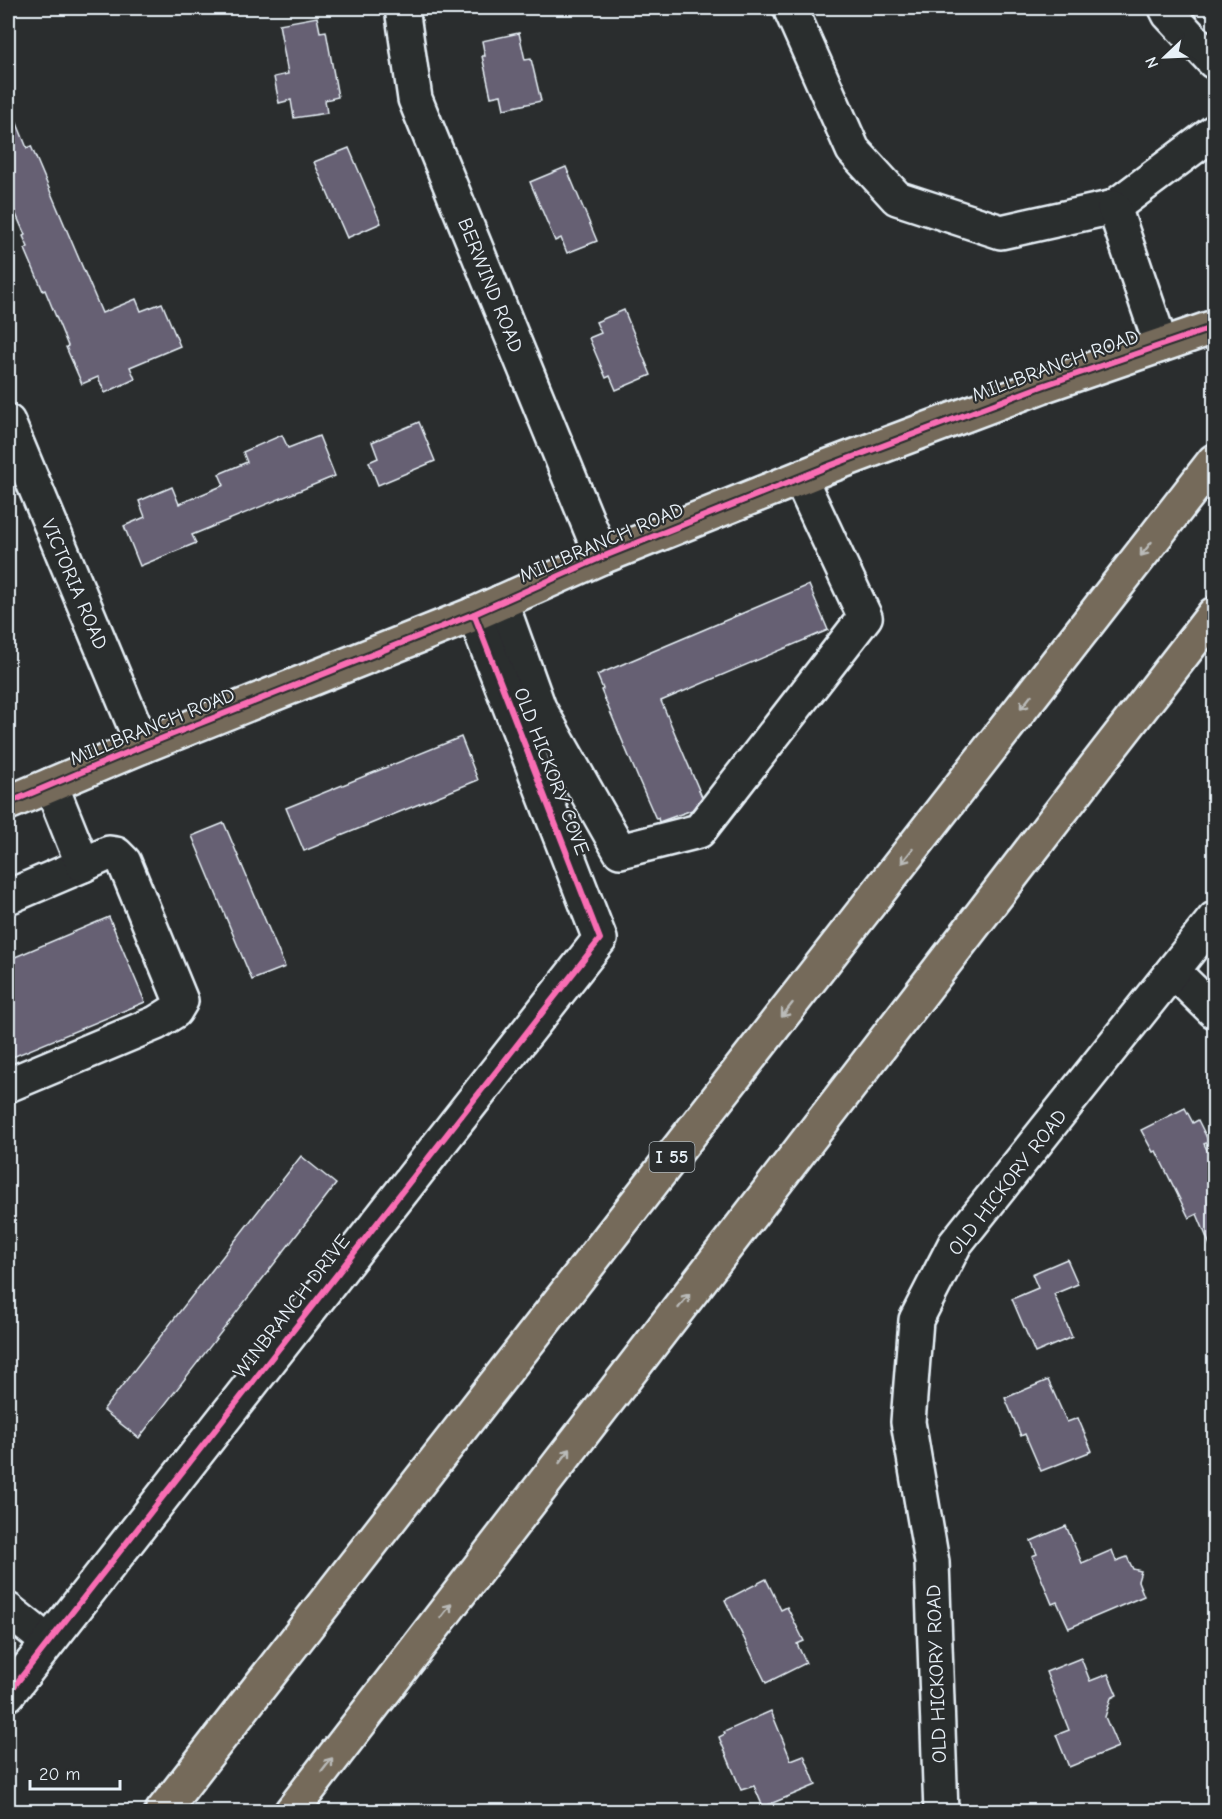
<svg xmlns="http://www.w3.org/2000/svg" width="1222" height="1819" viewBox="0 0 1222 1819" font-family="'Comic Neue',sans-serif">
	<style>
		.building { fill: #666173; stroke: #e8f1f8; stroke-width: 1.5 }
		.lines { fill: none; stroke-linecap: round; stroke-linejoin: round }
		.minor-casing { stroke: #e8f1f8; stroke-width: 38 }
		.major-casing { stroke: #e8f1f8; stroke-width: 38 }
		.highway-casing { stroke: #e8f1f8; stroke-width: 38 }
		.minor { stroke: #2a2d2e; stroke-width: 33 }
		.major { stroke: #746a5a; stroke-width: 33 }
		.highway { stroke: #746a5a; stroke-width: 33 }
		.cycleway-casing { stroke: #2a2d2e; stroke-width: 10 }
		.cycleway { stroke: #f96db3; stroke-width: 6 }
		.oneway { stroke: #babbb9 }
		.labels { text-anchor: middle; stroke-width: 4.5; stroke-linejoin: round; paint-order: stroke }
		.shield { fill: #2a2d2e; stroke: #afb6bb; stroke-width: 1.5 }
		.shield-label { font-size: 18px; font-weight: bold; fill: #e8f1f8 }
		.street-label { font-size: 20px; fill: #e8f1f8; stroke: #2a2d2e }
	</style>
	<rect width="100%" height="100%" fill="#2a2d2e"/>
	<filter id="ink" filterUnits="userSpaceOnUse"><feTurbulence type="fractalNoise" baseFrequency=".0167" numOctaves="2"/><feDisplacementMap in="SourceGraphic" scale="12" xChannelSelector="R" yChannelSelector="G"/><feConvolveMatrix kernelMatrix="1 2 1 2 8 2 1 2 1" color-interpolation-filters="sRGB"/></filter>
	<g filter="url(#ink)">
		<g class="building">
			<path d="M 317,17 L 320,32 L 326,31 L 338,97 L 325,100 L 327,113 L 294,118 L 291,100 L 279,103 L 274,77 L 288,74 L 279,24 Z"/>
			<path d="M 519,33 L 525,60 L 531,59 L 541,101 L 504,109 L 501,95 L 491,97 L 482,56 L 485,56 L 482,41 Z"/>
			<path d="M 8,101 L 27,148 L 31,146 L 102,313 L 136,299 L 141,311 L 162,303 L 180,346 L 130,367 L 135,379 L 105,393 L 98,377 L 82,384 L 66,347 L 68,346 L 45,290 L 43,291 L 25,249 L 28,247 L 23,236 L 25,235 L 8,196 Z"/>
			<path d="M 349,148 L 381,223 L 347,238 L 314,162 Z"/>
			<path d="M 566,167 L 597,241 L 567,253 L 561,238 L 555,241 L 530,182 Z"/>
			<path d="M 624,310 L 651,375 L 616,390 L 610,376 L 606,378 L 589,338 L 601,333 L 596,322 Z"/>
			<path d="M 419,422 L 435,461 L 378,485 L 369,462 L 378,458 L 372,442 Z"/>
			<path d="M 282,435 L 288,448 L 319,436 L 335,476 L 192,535 L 196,543 L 140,566 L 124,526 L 145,517 L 139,501 L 172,487 L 179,504 L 224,485 L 219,474 L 247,462 L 243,452 Z"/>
			<path d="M 809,585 L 828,630 L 661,701 L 702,797 L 692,810 L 659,822 L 658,818 L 656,819 L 638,778 L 601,690 L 603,689 L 597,675 Z"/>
			<path d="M 461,737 L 478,780 L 304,851 L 286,808 Z"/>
			<path d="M 224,823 L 285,967 L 252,980 L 192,836 Z"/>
			<path d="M 109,917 L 145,1002 L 8,1059 L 8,960 Z"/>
			<path d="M 1185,1108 L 1193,1123 L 1198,1120 L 1209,1142 L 1204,1144 L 1215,1165 L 1214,1255 L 1197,1214 L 1189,1218 L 1156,1151 L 1153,1152 L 1141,1130 Z"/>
			<path d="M 301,1156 L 336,1184 L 139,1438 L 103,1410 Z"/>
			<path d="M 1067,1259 L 1078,1284 L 1054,1294 L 1072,1337 L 1035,1353 L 1012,1299 L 1038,1288 L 1032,1274 Z"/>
			<path d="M 1048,1380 L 1067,1422 L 1078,1418 L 1092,1451 L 1041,1471 L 1025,1434 L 1021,1436 L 1005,1398 Z"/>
			<path d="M 1066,1526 L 1082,1563 L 1112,1550 L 1116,1561 L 1127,1557 L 1133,1569 L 1141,1571 L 1138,1581 L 1144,1596 L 1069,1628 L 1057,1602 L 1052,1604 L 1032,1556 L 1037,1554 L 1031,1541 Z"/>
			<path d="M 766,1579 L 781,1610 L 787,1607 L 804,1641 L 797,1644 L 806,1663 L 766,1683 L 725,1600 Z"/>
			<path d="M 1081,1658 L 1090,1681 L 1108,1674 L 1117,1695 L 1111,1698 L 1105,1717 L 1118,1747 L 1069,1767 L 1056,1735 L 1069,1730 L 1046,1672 Z"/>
			<path d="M 771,1711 L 791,1760 L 804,1755 L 816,1785 L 763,1807 L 754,1786 L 741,1790 L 719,1737 L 725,1734 L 724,1732 Z"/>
		</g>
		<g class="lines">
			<g class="minor-casing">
				<g id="minor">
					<path d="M 402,8 L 415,99 L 602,557"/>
					<path d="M 790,8 L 853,150 L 897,198 L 1001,232 L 1114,207 L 1214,132"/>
					<path d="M 1166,8 L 1169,14 L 1214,62"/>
					<path d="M 1114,207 L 1161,345"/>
					<path d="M 8,422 L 143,746"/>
					<path d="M 501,602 L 539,708 L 620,851 L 699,831 L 865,617 L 800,478"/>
					<path d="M 8,897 L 83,865"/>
					<path d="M 1173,971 L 1214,1011"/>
					<path d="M 8,1085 L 156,1023 L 175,1011 L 181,1001 L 124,862 L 116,854 L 109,853 L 83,865 L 51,785"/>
					<path d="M 8,1610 L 48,1642"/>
					<path d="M 8,1694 L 600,939 L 474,614"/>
					<path d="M 941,1812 L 932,1562 L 908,1422 L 916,1320 L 955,1244 L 1214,919"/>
				</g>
			</g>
			<g class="major-casing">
				<path id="major" d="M 8,803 L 143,746 L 474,614 L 602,557 L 829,466 L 1042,386 L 1214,327"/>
			</g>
			<g class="highway-casing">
				<g id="highway">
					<path d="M 162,1812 L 1214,461"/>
					<path d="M 291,1812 L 1096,766 L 1214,614"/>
				</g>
			</g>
			<use href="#minor" class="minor"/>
			<use href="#major" class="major"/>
			<use href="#highway" class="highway"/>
			<g class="cycleway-casing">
				<g id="cycleway">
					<path d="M 8,803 L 143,746 L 474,614 L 602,557 L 829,466 L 1042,386 L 1214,327"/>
					<path d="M 8,1694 L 600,939 L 474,614"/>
				</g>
			</g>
			<use href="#cycleway" class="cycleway"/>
		</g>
		<defs><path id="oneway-shaft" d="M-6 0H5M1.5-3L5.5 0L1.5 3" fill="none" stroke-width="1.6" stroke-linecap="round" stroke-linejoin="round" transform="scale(1.5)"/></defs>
		<g class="oneway">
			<use href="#oneway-shaft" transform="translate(1146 549) rotate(128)"/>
			<use href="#oneway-shaft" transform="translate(1026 702) rotate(128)"/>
			<use href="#oneway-shaft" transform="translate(907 856) rotate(128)"/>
			<use href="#oneway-shaft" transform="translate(787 1010) rotate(128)"/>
			<use href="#oneway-shaft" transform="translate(684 1301) rotate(-52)"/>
			<use href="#oneway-shaft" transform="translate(565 1456) rotate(-52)"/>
			<use href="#oneway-shaft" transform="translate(446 1611) rotate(-52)"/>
			<use href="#oneway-shaft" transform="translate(327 1765) rotate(-52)"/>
		</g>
	</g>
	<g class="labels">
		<rect class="shield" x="649.5" y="1142" width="45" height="30" rx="4.5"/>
		<g class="shield-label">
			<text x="672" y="1163">I 55</text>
		</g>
		<g class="street-label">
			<text transform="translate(491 285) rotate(68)" y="7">BERWIND ROAD</text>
			<text transform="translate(1055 365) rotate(-20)" y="7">MILLBRANCH ROAD</text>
			<text transform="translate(601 542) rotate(-23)" y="7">MILLBRANCH ROAD</text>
			<text transform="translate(75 584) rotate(67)" y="7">VICTORIA ROAD</text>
			<text transform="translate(152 726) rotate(-22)" y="7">MILLBRANCH ROAD</text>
			<text transform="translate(552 771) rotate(69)" y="7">OLD HICKORY COVE</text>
			<text transform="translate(1007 1182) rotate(-52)" y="7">OLD HICKORY ROAD</text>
			<text transform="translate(291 1306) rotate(-52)" y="7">WINBRANCH DRIVE</text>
			<text transform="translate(936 1674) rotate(-92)" y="7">OLD HICKORY ROAD</text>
		</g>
	</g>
	<rect width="1222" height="1819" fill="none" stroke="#2a2d2e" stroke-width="30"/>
	<rect x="15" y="15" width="1192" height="1789" fill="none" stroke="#e8f1f8" stroke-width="2" filter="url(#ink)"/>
	<g transform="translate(1165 57) rotate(247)" stroke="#2a2d2e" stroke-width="4.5" paint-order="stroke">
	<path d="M0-4.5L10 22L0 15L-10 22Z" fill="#e8f1f8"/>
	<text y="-9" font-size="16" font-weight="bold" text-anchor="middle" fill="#e8f1f8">N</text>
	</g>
	<path d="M30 1780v9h90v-9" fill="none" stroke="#e8f1f8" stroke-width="3"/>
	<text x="39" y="1780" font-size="18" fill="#e8f1f8" stroke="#2a2d2e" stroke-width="4.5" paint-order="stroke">20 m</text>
</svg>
